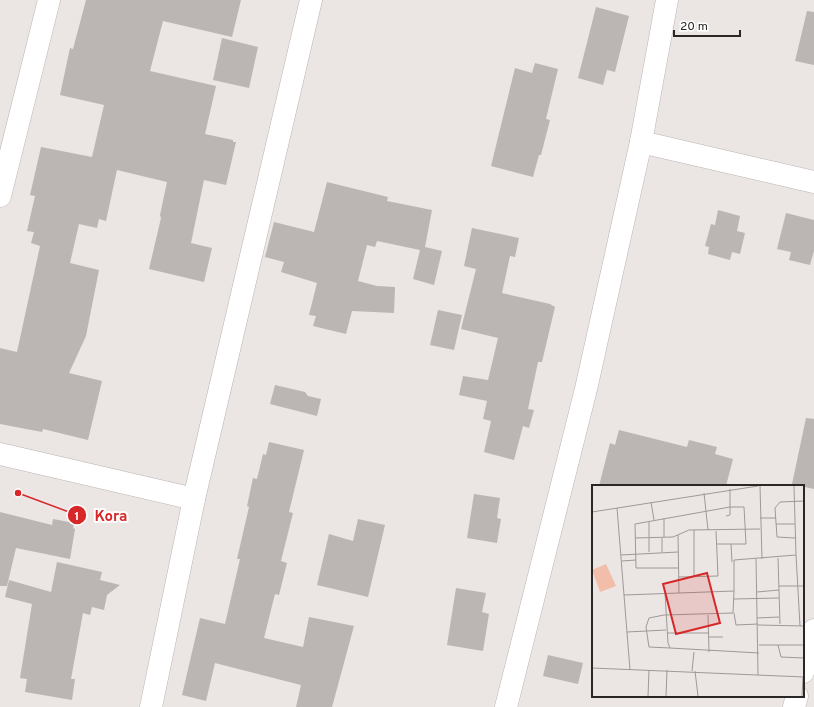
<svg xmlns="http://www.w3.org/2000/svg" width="814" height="707" viewBox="0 0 814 707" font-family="Overpass,sans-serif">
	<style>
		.building { fill: #bbb6b3 }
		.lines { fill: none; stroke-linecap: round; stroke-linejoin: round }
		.street-casing { stroke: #bab4b2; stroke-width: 23 }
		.street { stroke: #fff; stroke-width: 22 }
		.inset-road { fill: none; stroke: #9e9998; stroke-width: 1 }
		.view { fill: #d62828; fill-opacity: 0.15; stroke: #d62828; stroke-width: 2 }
		.inset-edge { fill: none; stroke: #2a2827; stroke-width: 2 }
		.leader { fill: none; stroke: #d62828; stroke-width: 1.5 }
		.callout-dot { fill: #d62828; stroke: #fff; stroke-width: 1.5 }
		.mark-label { font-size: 12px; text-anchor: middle; font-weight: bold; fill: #fff }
		.callout-label { font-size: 15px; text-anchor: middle; font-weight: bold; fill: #d62828; stroke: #fff; stroke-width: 4; stroke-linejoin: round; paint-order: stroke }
	</style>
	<rect width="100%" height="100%" fill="#ebe5e3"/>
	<g class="building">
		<path d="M 86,0 L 241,0 L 232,37 L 163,21 L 150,71 L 216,86 L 205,134 L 233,140 L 233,142 L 236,142 L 226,185 L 204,180 L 191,243 L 212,248 L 204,282 L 149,269 L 161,218 L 160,215 L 167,182 L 117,170 L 106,221 L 99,219 L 97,228 L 79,224 L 70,263 L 99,270 L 86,336 L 69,373 L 102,381 L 88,440 L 43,429 L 42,432 L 0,424 L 0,348 L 17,352 L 40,246 L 31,243 L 34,232 L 27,231 L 35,196 L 30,195 L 41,147 L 92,157 L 104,105 L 60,95 L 70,48 L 73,49 Z"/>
		<path d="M 596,7 L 629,16 L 615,72 L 607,70 L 603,85 L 578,78 Z"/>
		<path d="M 807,11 L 814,12 L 814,65 L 795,61 Z"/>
		<path d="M 222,38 L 258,47 L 249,88 L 213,80 Z"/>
		<path d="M 535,63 L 558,69 L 546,119 L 550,120 L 541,155 L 539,155 L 533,177 L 491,166 L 515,68 L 532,73 Z"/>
		<path d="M 327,182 L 388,197 L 387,201 L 432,210 L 425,247 L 442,251 L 434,285 L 413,279 L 420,250 L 377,241 L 375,247 L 367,245 L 358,281 L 377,286 L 395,287 L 394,313 L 352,311 L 346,334 L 313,326 L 316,316 L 309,315 L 317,283 L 281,272 L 284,262 L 265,257 L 274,222 L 314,232 Z"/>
		<path d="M 718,210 L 740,216 L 737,231 L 745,233 L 740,254 L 732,252 L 730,260 L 708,254 L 709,247 L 705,246 L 711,224 L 715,225 Z"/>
		<path d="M 786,213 L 814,220 L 814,251 L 810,265 L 789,260 L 791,252 L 777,249 Z"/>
		<path d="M 472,228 L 519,238 L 515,257 L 510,256 L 502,293 L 550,304 L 555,307 L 542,362 L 538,362 L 528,409 L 534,410 L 529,428 L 523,426 L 514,460 L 484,452 L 491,421 L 483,419 L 487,401 L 459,395 L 463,376 L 488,380 L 498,338 L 461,329 L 476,269 L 464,266 Z"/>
		<path d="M 438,310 L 462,315 L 454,350 L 430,345 Z"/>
		<path d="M 275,385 L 305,392 L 308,396 L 321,399 L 317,416 L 270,404 Z"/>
		<path d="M 806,418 L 814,419 L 814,489 L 792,484 Z"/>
		<path d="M 619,430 L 687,447 L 689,440 L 717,447 L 715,454 L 733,459 L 726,486 L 599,486 L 610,443 L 615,445 Z"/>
		<path d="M 269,442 L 304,450 L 289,512 L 293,513 L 281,561 L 287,563 L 279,595 L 275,594 L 264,638 L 303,647 L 309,617 L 354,626 L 332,707 L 296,707 L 301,685 L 215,663 L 206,701 L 182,695 L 200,618 L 225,624 L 240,559 L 237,559 L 249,507 L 247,506 L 253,478 L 257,479 L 263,454 L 266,455 Z"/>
		<path d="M 474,494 L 500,498 L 497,518 L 501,519 L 497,543 L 467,538 Z"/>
		<path d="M 0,512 L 52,525 L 53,519 L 74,523 L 73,528 L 75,529 L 70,559 L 16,548 L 7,586 L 0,586 Z"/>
		<path d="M 358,519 L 385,525 L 368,597 L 317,585 L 329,534 L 353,541 Z"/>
		<path d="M 57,562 L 102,572 L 100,580 L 120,585 L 107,595 L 104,610 L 92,607 L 90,615 L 83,613 L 71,679 L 75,679 L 72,700 L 25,692 L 27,679 L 20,678 L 32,604 L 5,597 L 9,580 L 51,592 Z"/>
		<path d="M 456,588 L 486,593 L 482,612 L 489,614 L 483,651 L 447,645 Z"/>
		<path d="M 548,655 L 583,663 L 578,684 L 543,676 Z"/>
	</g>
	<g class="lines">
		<g class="street-casing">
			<g id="street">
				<path d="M 641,142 L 814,182"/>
				<path d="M 0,196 L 49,0"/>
				<path d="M 0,454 L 194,499"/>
				<path d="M 803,672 L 814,630"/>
				<path d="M 151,707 L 194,499 L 311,0"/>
				<path d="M 506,707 L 586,389 L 641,142 L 667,0"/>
				<path d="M 794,707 L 797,696"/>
			</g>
		</g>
		<use href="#street" class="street"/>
	</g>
	<g transform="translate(592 485)">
		<rect width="212" height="212" fill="#ebe5e3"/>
		<path d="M 14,79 L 24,101 L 8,107 L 0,85 Z" fill="#f2bda9"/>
		<path class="inset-road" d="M 168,1 L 170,74M 112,8 L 116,45M 59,17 L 62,35M 25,23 L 38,185M 0,27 L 166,1M 134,31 L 138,30 L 138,4M 72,33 L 72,52M 168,33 L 184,33M 57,36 L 57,67M 184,39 L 203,39M 102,45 L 102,91M 86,50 L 87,108M 43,53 L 81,52 L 97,45 L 168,44M 70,53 L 70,67M 203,53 L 185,52 L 183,23 L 188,17 L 212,16M 139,59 L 140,77M 29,70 L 86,67M 204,70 L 208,141M 186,73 L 188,139M 164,74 L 166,190M 30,76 L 44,75M 87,83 L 44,83 L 43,39 L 138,22 L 152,22 L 154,59 L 125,59M 87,92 L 126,91 L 124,46M 187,101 L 212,101M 165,107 L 187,105M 73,108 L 76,158 L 78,163 L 167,168M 32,110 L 142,106 L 142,75 L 204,70 L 202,1M 142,114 L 187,113M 142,128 L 144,140 L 166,139M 116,130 L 117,167M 165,133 L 187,132M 166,140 L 212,141M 35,147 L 74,145M 75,148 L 117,148M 117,152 L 131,152M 167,160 L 212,160M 186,160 L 189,172 L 212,173M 78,163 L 57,162 L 54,142 L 57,133 L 72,130 L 141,128 L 142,106M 0,183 L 212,192M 100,186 L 102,167M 103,186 L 106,211M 56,211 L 57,185M 74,211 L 75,185M 210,211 L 211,192"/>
		<path class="view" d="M 115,88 L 128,138 L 84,149 L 71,99 Z"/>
		<rect width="212" height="212" class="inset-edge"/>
	</g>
	<path class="leader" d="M18 493L77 515"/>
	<g class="callout-dot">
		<circle cx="18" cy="493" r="4"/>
		<circle cx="77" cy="515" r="10"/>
	</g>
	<g class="mark-label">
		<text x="77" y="520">1</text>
	</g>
	<g class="callout-label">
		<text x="111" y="521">Kora</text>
	</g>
	<path d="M674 30v6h66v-6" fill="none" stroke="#2a2827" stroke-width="2"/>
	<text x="680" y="30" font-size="12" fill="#2a2827" stroke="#ffffff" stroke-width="3" paint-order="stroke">20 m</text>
</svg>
